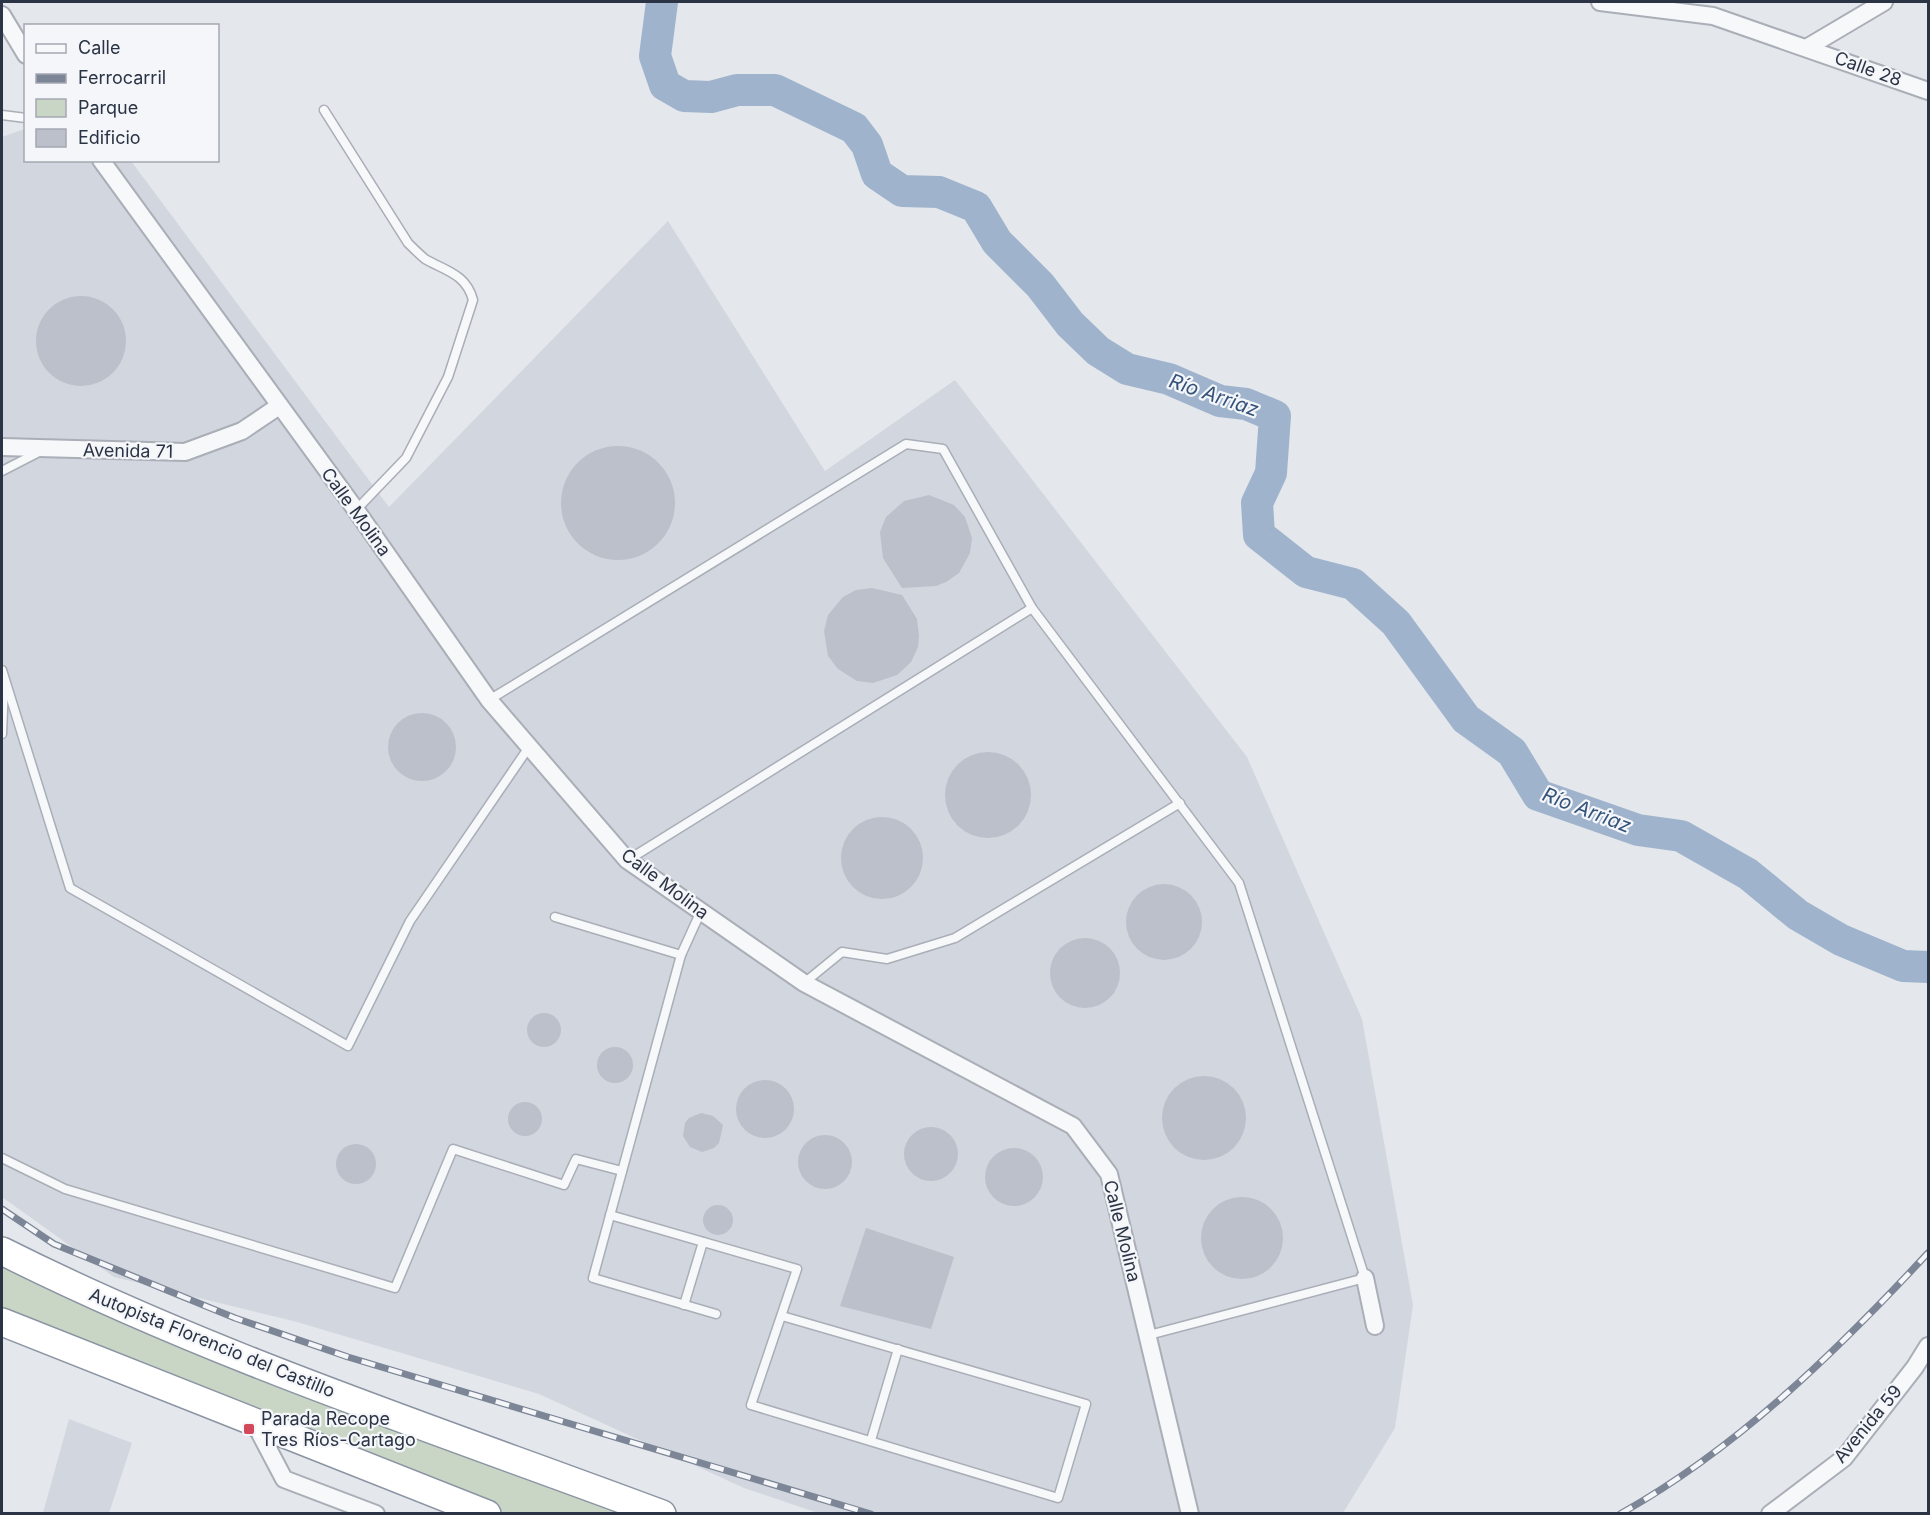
<svg xmlns="http://www.w3.org/2000/svg" width="1930" height="1515" viewBox="0 0 1930 1515" font-family="Inter,sans-serif">
	<style>
		.built { fill: #d2d6de }
		.green { fill: #c9d6c5 }
		.lines { fill: none; stroke-linecap: round; stroke-linejoin: round }
		.river { stroke: #9fb4cc; stroke-width: 32 }
		.building { fill: #bbc0ca }
		.service-casing { stroke: #a9aeb7; stroke-width: 11 }
		.minor-casing { stroke: #a9aeb7; stroke-width: 20 }
		.trunk-casing { stroke: #8b94a3; stroke-width: 30 }
		.service { stroke: #f7f8fa; stroke-width: 8 }
		.minor { stroke: #f7f8fa; stroke-width: 16 }
		.trunk { stroke: #fff; stroke-width: 27 }
		.rail-casing { stroke: #7d8696; stroke-width: 7 }
		.rail { stroke: #f4f6f9; stroke-width: 4.5; stroke-dasharray: 14; stroke-linecap: butt }
		.poi-dot { fill: #d1495b; stroke: #f4f6f9; stroke-width: 2 }
		.labels { text-anchor: middle; stroke-width: 4.5; stroke-linejoin: round; paint-order: stroke }
		.street-label { font-size: 18px; fill: #2b3445; stroke: #f4f6f9 }
		.poi-label { font-size: 18px; fill: #2b3445; stroke: #f4f6f9; text-anchor: start }
		.water-label { font-size: 20px; font-style: italic; fill: #34527a; stroke: #f4f6f9 }
	</style>
	<rect width="100%" height="100%" fill="#e4e7ec"/>
	<g class="built">
		<path d="M 25,129 L 26,160 L 131,161 L 389,507 L 668,221 L 825,471 L 955,380 L 1247,757 L 1362,1019 L 1413,1305 L 1395,1428 L 1343,1513 L 818,1513 L 744,1488 L 539,1394 L 297,1322 L 114,1277 L 2,1197 L 2,137 Z"/>
		<path d="M 69,1419 L 132,1443 L 109,1513 L 43,1513 Z"/>
	</g>
	<path class="green" d="M 2,1250 L 662,1513 L 487,1513 L 2,1315 Z"/>
	<g class="lines">
		<path class="river" d="M 662,2 L 655,56 L 665,85 L 684,96 L 711,97 L 737,90 L 775,90 L 854,128 L 867,145 L 877,174 L 902,191 L 939,192 L 976,207 L 997,242 L 1040,285 L 1070,324 L 1098,351 L 1127,369 L 1169,379 L 1220,401 L 1246,404 L 1275,416 L 1271,473 L 1257,503 L 1259,535 L 1306,572 L 1353,584 L 1396,623 L 1466,719 L 1512,752 L 1538,795 L 1638,830 L 1681,836 L 1748,874 L 1798,915 L 1841,940 L 1903,966 L 1928,967"/>
	</g>
	<g class="building">
		<circle cx="81" cy="341" r="45"/>
		<circle cx="618" cy="503" r="57"/>
		<path d="M 929,495 L 954,505 L 965,517 L 972,538 L 970,553 L 959,573 L 946,582 L 936,586 L 902,588 L 883,558 L 880,532 L 886,517 L 904,501 Z"/>
		<path d="M 872,588 L 902,595 L 917,619 L 919,636 L 918,647 L 911,662 L 897,675 L 873,683 L 857,681 L 838,669 L 828,656 L 824,631 L 828,615 L 843,597 L 856,590 Z"/>
		<circle cx="422" cy="747" r="34"/>
		<circle cx="988" cy="795" r="43"/>
		<circle cx="882" cy="858" r="41"/>
		<circle cx="1164" cy="922" r="38"/>
		<circle cx="1085" cy="973" r="35"/>
		<circle cx="544" cy="1030" r="17"/>
		<circle cx="615" cy="1065" r="18"/>
		<circle cx="1204" cy="1118" r="42"/>
		<circle cx="765" cy="1109" r="29"/>
		<circle cx="525" cy="1119" r="17"/>
		<path d="M 701,1113 L 713,1116 L 723,1125 L 719,1143 L 714,1148 L 702,1152 L 690,1147 L 683,1136 L 685,1123 L 689,1118 Z"/>
		<circle cx="931" cy="1154" r="27"/>
		<circle cx="825" cy="1162" r="27"/>
		<circle cx="356" cy="1164" r="20"/>
		<circle cx="1014" cy="1177" r="29"/>
		<circle cx="1242" cy="1238" r="41"/>
		<circle cx="718" cy="1220" r="15"/>
		<path d="M 866,1228 L 954,1257 L 931,1329 L 840,1306 Z"/>
	</g>
	<g class="lines">
		<g class="service-casing">
			<g id="service">
				<path d="M 324,110 L 408,243 C 413,248 419,254 425,259 C 446,271 466,274 473,300 L 448,377 L 406,458 L 356,510"/>
				<path d="M 2,115 L 26,118"/>
				<path d="M 2,471 L 39,452"/>
				<path d="M 2,670 L 70,888 L 348,1046 L 410,921 L 529,747"/>
				<path d="M 489,700 L 906,444 L 943,449 L 1032,608 L 1239,883 L 1365,1278 L 1149,1335"/>
				<path d="M 2,734 L 4,685"/>
				<path d="M 628,860 L 1032,608"/>
				<path d="M 701,911 L 681,955 L 593,1278 L 716,1314"/>
				<path d="M 555,917 L 681,955"/>
				<path d="M 804,983 L 842,952 L 887,959 L 955,938 L 1180,803"/>
				<path d="M 2,1158 L 65,1189 L 395,1288 L 453,1149 L 564,1185 L 576,1159 L 622,1171"/>
				<path d="M 610,1215 L 797,1269 L 751,1405 L 1058,1498 L 1086,1404 L 782,1316"/>
				<path d="M 684,1305 L 703,1242"/>
				<path d="M 871,1440 L 898,1349"/>
			</g>
		</g>
		<g class="minor-casing">
			<g id="minor">
				<path d="M 1600,2 L 1713,16 L 1928,91"/>
				<path d="M 2,15 L 26,55"/>
				<path d="M 1808,47 L 1884,2"/>
				<path d="M 101,160 L 356,510 L 489,700 L 627,860 L 804,983 L 1073,1126 L 1109,1174 L 1190,1514"/>
				<path d="M 2,447 L 185,452 L 242,431 L 279,406"/>
				<path d="M 1365,1278 L 1375,1326"/>
				<path d="M 254,1422 L 284,1479 L 376,1514"/>
				<path d="M 1770,1514 L 1844,1458 L 1915,1367 L 1928,1346"/>
			</g>
		</g>
		<g class="trunk-casing">
			<g id="trunk">
				<path d="M 2,1251 C 213,1357 440,1431 662,1514"/>
				<path d="M 2,1322 L 487,1514"/>
			</g>
		</g>
		<use href="#service" class="service"/>
		<use href="#minor" class="minor"/>
		<use href="#trunk" class="trunk"/>
		<g class="rail-casing">
			<g id="rail">
				<path d="M 2,1209 L 54,1244 L 235,1318 L 348,1357 L 871,1514"/>
				<path d="M 1620,1514 C 1738,1448 1837,1351 1928,1253"/>
			</g>
		</g>
		<use href="#rail" class="rail"/>
	</g>
	<rect class="poi-dot" x="243" y="1423" width="12" height="12" rx="3"/>
	<g class="labels">
		<g class="street-label">
			<text transform="translate(1868 69) rotate(20)" y="6">Calle 28</text>
			<text transform="translate(128 451) rotate(1)" y="6">Avenida 71</text>
			<text transform="translate(356 512) rotate(54)" y="6">Calle Molina</text>
			<text transform="translate(665 884) rotate(37)" y="6">Calle Molina</text>
			<text transform="translate(1122 1231) rotate(76)" y="6">Calle Molina</text>
			<text transform="translate(212 1343) rotate(22)" y="6">Autopista Florencio del Castillo</text>
			<text transform="translate(1868 1424) rotate(-50)" y="6">Avenida 59</text>
		</g>
		<g class="poi-label">
			<text x="261" y="1425">Parada Recope<tspan x="261" dy="21">Tres Ríos-Cartago</tspan></text>
		</g>
		<g class="water-label">
			<text transform="translate(1214 395) rotate(19)" y="7">Río Arriaz</text>
			<text transform="translate(1587 810) rotate(21)" y="7">Río Arriaz</text>
		</g>
	</g>
	<rect width="1930" height="1515" fill="none" stroke="#2b3445" stroke-width="6"/>
	<rect x="24" y="24" width="195" height="138" fill="#f4f6f9" stroke="#a4a8b1" stroke-width="1.5"/>
	<rect x="36" y="44" width="30" height="9" fill="#f7f8fa" stroke="#a4a8b1" stroke-width="1.5"/>
	<text x="78" y="54" font-size="18" fill="#2b3445">Calle</text>
	<rect x="36" y="74" width="30" height="9" fill="#7d8696" stroke="#a4a8b1" stroke-width="1.5"/>
	<text x="78" y="84" font-size="18" fill="#2b3445">Ferrocarril</text>
	<rect x="36" y="99" width="30" height="18" fill="#c9d6c5" stroke="#a4a8b1" stroke-width="1.5"/>
	<text x="78" y="114" font-size="18" fill="#2b3445">Parque</text>
	<rect x="36" y="129" width="30" height="18" fill="#bbc0ca" stroke="#a4a8b1" stroke-width="1.5"/>
	<text x="78" y="144" font-size="18" fill="#2b3445">Edificio</text>
</svg>
